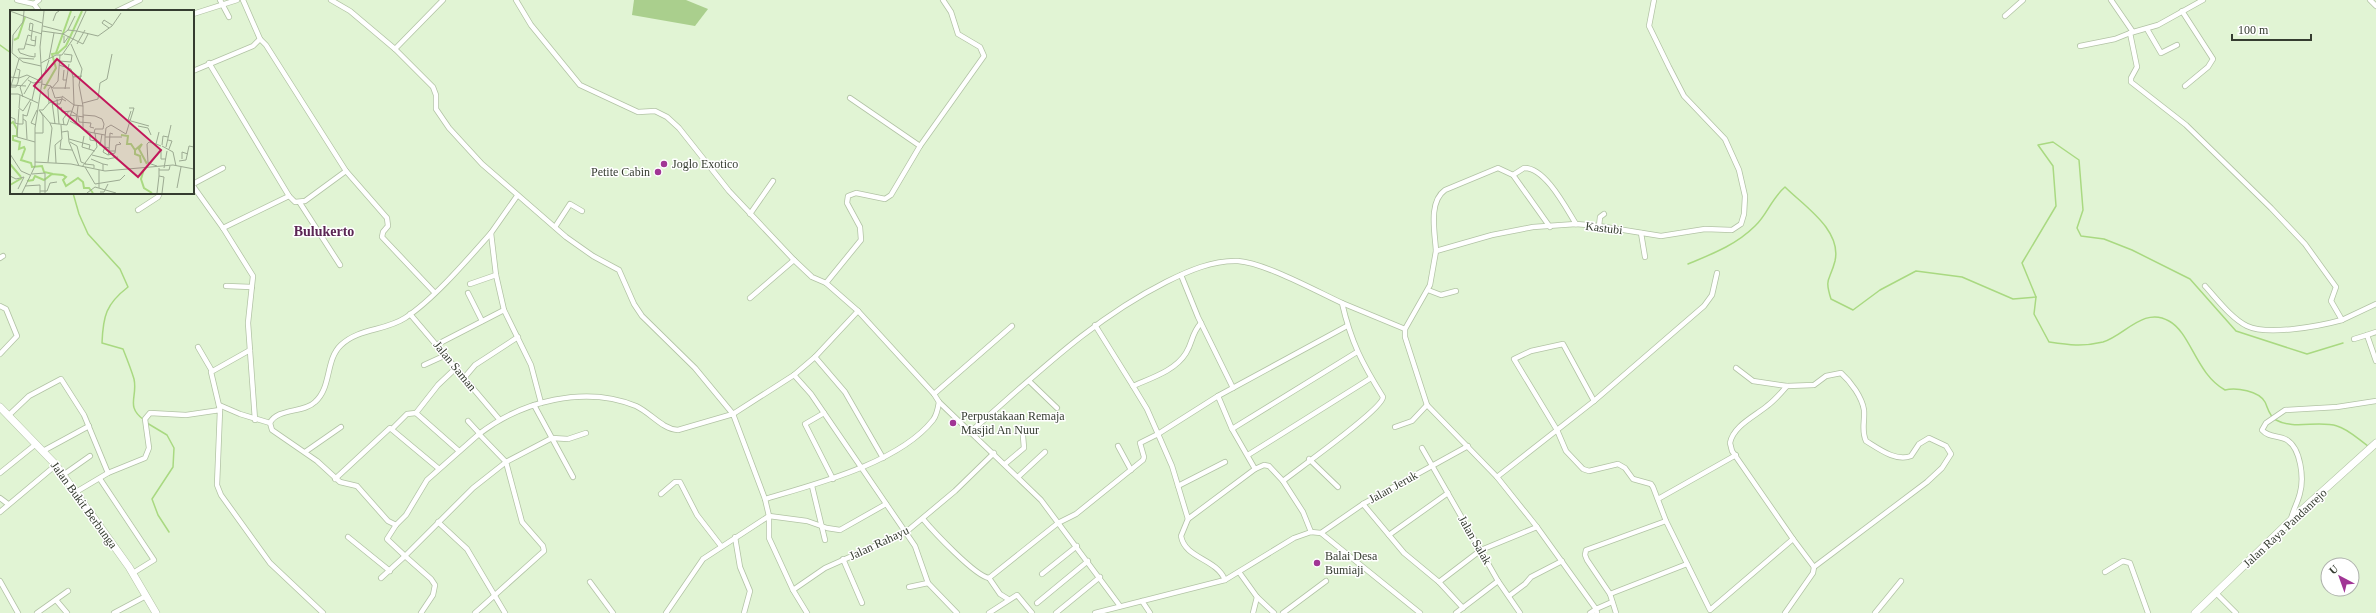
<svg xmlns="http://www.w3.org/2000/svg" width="2376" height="613" viewBox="0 0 2376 613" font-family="Georgia,serif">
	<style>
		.green { fill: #aacf8d }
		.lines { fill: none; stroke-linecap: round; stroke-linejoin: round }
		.stream { stroke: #a9d981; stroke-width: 1.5 }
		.minor-casing { stroke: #b2c3a5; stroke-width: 6 }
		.secondary-casing { stroke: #b2c3a5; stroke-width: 8 }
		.primary-casing { stroke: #b2c3a5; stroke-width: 8 }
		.minor { stroke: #fff; stroke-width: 4.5 }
		.secondary { stroke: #fff; stroke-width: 7 }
		.primary { stroke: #fff; stroke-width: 7 }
		.poi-dot { fill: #a13595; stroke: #fff; stroke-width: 1.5 }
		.labels { text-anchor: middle; stroke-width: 3; stroke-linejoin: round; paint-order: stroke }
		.poi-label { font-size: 12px; fill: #353c30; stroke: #fff; text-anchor: start }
		.street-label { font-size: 12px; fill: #353c30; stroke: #fff }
		.quarter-label { font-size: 14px; font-weight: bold; fill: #5b2654; stroke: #fff }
		.inset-river { fill: none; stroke: #a9d981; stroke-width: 2 }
		.inset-road { fill: none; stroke: #9caa92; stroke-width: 1 }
		.view { fill: #c2185b; fill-opacity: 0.15; stroke: #c2185b; stroke-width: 2 }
		.inset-edge { fill: none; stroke: #353c30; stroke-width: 2 }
	</style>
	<rect width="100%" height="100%" fill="#e1f4d4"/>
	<path class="green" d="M 634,0 L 686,0 L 708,9 L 695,26 L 632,15 Z"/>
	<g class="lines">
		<g class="stream">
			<path d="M 0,45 L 11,53"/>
			<path d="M 73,193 L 79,214 L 88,234 L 120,269 L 128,287 C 106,304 103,316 102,343 L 123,349 C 127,359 131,369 134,379 C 138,397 125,406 144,420"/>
			<path d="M 1688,264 C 1712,254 1736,245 1755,226 C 1767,215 1771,199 1785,187 C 1804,206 1842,230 1835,261 C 1830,281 1824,277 1831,299 L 1853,310 L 1880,290 L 1916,271 L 1962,277 L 2013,299 L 2036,297 L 2022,263 L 2056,206 L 2053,166 L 2038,145 L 2053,142 L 2079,160 L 2083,210 L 2077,228 L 2081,236 L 2104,239 L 2132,250 L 2190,279 L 2236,331 L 2307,354 L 2343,343"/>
			<path d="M 2036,297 L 2034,314 L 2049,342 C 2069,345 2082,347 2103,342 C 2124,336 2144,306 2169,321 C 2191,333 2196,374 2225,390 C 2236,387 2259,391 2265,402 C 2268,408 2269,416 2276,420 C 2294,430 2318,420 2337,426 C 2348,429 2358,439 2368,446"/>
			<path d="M 147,423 L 167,435 L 174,448 L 173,467 L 152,499 L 158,515 L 169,532"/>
		</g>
		<g class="minor-casing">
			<g id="minor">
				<path d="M 17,0 L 34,4"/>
				<path d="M 39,0 L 34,4 L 39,11"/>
				<path d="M 220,0 L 229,17"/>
				<path d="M 243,0 L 260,39 L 266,45 L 346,171 L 387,218 L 388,226 L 383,232 L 382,237 L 434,292"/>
				<path d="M 331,0 L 350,11 L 395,49 L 443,0"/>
				<path d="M 516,0 L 531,25 L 580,85 L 638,112 L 655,111 L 667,117 L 679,128 L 729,191 L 794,260 L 812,277 L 826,283 L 858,311"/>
				<path d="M 2111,0 L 2133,32"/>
				<path d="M 2203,0 L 2158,25 L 2130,33 L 2137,67 L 2131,78 L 2131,82 L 2186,125 L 2271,208 L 2305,244 L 2336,287 L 2331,301 L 2342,320 L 2376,304"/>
				<path d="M 2370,0 L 2376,6"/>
				<path d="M 117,11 L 140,0"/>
				<path d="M 2182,11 L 2213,59 L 2208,67 L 2185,86"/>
				<path d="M 193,14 L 237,0"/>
				<path d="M 2005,16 L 2023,0"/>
				<path d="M 2147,29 L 2161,53 L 2177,45"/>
				<path d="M 2080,46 L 2115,39 L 2130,33"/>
				<path d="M 395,49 L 433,87 L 436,95 L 436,109 L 449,128 L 482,164 L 566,237 L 593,256 L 619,270 L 634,304 L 642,316 L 695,368 L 733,414 L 794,375 L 815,357 L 858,311 L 934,394 L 939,402 L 1041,500 L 1120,606"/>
				<path d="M 209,63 L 289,196 L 295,202 L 305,201 L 346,171"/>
				<path d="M 193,71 L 253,46 L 260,39"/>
				<path d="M 850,98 L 920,146"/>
				<path d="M 1513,175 L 1524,168 C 1545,167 1566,208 1576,224"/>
				<path d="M 193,184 L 223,168"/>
				<path d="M 193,186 L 223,228 L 253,276 L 248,323 L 255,420"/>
				<path d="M 517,196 L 491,233 L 496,275 L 504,310 L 531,365 L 541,403"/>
				<path d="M 300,203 L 340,265"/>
				<path d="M 138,210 L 158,197 L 160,193"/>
				<path d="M 750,214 L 773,181"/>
				<path d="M 1599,226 L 1600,217 L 1604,214"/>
				<path d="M 555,227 L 570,204 L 582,211"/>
				<path d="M 223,228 L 289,196"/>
				<path d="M 1641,233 L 1645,257"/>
				<path d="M 1436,251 C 1435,233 1428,202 1445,190 L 1498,168 L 1513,175 L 1550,227"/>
				<path d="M 0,258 L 3,256"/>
				<path d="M 1181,275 L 1198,317 L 1233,388"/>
				<path d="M 826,283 L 861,240 L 860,227 L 847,203 L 848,196 L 856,193 L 885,199 L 891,195 L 920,146 L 984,56 L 980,47 L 958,34 L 951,12 L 943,0"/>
				<path d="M 470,284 L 496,275"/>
				<path d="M 226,286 L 252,287"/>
				<path d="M 2205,286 C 2217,299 2231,318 2247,326 C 2268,336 2320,326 2342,320"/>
				<path d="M 1428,290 L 1441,295 L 1456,291"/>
				<path d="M 468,293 L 482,321"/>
				<path d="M 750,298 L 794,260"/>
				<path d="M 1342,303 L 1405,329"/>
				<path d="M 0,306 L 6,309 L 17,336 L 0,354"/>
				<path d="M 410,314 L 499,419"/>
				<path d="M 1095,325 L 1133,386 C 1151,378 1175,371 1186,353 C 1193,342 1191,334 1201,323"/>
				<path d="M 2376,332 L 2367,335 L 2376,361"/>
				<path d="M 2354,339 L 2367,335"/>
				<path d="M 438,344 L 504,310"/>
				<path d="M 198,347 L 212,371"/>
				<path d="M 815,357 L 845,392 L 883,458"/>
				<path d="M 424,365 L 446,355"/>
				<path d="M 457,367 L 438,385 L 416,413 L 459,451"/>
				<path d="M 1736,368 L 1753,381 L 1787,386 C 1781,393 1775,400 1767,406 C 1755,416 1733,426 1730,443 L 1732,451 L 1793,539 L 1814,567 L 1813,573 L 1785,613"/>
				<path d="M 794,375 L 811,394 L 915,546 L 928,583 L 957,613"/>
				<path d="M 464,378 L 475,365 L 518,337"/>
				<path d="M 1029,381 L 1057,408"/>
				<path d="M 1133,386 L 1147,409 L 1158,434 L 1218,396 L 1232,429 L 1255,469 L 1264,465 L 1269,466 L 1283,481"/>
				<path d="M 1787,386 L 1814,385 L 1826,376 L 1841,373 C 1851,382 1862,397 1864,410 C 1865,422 1861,430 1866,441 C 1879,449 1896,462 1911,456 L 1919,444 L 1929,438 L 1946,446 L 1951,454 L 1942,468 L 1927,482 L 1814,567"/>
				<path d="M 934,394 L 1012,326"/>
				<path d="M 1218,396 L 1347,326"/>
				<path d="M 1594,401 L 1563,344 L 1531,351 L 1514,359 L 1557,430 L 1566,451 L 1583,469 L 1589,471 L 1618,464 L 1625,468 L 1633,479 L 1651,484 L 1653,487 L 1666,521 L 1710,610 L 1793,539"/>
				<path d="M 219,405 L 240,414 L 270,423"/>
				<path d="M 534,405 L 573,477"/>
				<path d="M 220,410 L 211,372 L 250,350"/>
				<path d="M 824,413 L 805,424 L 833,479"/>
				<path d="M 8,416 L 29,396 L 61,379 L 84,415 L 108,473"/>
				<path d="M 468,421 L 480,434"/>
				<path d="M 1395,427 L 1412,421 L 1427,405"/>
				<path d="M 393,428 L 407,414 L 416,413"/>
				<path d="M 1232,429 L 1357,352"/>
				<path d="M 969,433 C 1034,377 1089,321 1166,282 C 1188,271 1213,260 1238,261 C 1265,263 1316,291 1342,303 C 1351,342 1362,363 1383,397 C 1383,409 1298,469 1283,481 L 1303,512 L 1311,532"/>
				<path d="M 479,434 C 522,401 585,385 636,406 C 651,413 662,429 678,430 L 733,414 L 765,499 L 769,516 L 769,538 L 793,590 L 807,613"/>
				<path d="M 1118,446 L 1131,470"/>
				<path d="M 1422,448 L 1498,581 L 1520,613"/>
				<path d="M 43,451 L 89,426"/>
				<path d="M 305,452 L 341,427"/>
				<path d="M 1248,455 L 1371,378"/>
				<path d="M 1309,459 L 1338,487"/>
				<path d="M 1005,464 L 1024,448 L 1023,436"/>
				<path d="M 0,473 L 36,444"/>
				<path d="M 63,475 L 90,456"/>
				<path d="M 1018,477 L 1045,452"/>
				<path d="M 1497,477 L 1427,405 L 1405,337 L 1405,329 L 1430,285 L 1436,251 L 1492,235 L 1533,227 L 1576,224 L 1599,226 L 1661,236 L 1705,229 L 1732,230 L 1741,224 L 1744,214 L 1745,196 L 1739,170 L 1725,139 L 1684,96 L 1669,67 L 1649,26 L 1654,0"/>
				<path d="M 100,479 L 154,560 L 133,573"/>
				<path d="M 335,479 L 390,428 L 438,468"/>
				<path d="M 812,486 L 825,540"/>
				<path d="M 1178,486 L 1225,462"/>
				<path d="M 76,492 L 108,473 L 145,458 L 149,448 L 145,419 L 150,413 L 186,415 L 220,410 L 217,485 L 221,495 L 270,563 L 323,613"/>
				<path d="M 661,494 L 675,482 L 680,482 L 697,515 L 721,546"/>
				<path d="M 0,498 L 8,504"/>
				<path d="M 765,499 C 816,484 899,463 933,420 C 937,415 938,408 939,402"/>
				<path d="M 1658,499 L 1736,455"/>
				<path d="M 1363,504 L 1404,553 L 1439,582 L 1481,550 L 1537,527"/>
				<path d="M 0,512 L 56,465"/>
				<path d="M 923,519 C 933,531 975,576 989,578 L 1058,523 L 1076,514 L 1143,460 L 1144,457 L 1140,443 L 1158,434 L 1172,466 L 1188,519 L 1255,469"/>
				<path d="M 1188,519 L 1181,536 C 1185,559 1216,558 1225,580"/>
				<path d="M 2291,519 C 2293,510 2298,502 2300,493 C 2304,478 2301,449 2287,440 C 2278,435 2269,438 2262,430 L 2266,423 L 2285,410 L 2337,407 L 2376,401"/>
				<path d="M 438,522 L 467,549 L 505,613"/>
				<path d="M 1321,533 L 1363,504 L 1468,446"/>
				<path d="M 1389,535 L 1448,493"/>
				<path d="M 348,537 L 390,571"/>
				<path d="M 735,537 L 740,567 L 750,591 L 744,613"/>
				<path d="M 843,559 L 862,603"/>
				<path d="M 1239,572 L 1257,597 L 1253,613"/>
				<path d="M 2105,572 L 2123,561 L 2130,563 L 2148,613"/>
				<path d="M 1042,574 L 1077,546"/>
				<path d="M 381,578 L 405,556 L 387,539 L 396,525"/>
				<path d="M 989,578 L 1000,594 L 1008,599"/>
				<path d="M 0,581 L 18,613"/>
				<path d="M 590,582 L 613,613"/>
				<path d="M 1439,582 L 1463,608"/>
				<path d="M 909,587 L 928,583"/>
				<path d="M 793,590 L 825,568 L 906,532 L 955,491 L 994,453"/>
				<path d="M 2216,593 L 2236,613"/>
				<path d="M 1610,594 L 1587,560 L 1585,555 L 1586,550 L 1666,521"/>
				<path d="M 1509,596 L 1525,584 L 1531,577 L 1562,561"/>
				<path d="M 1257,597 L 1274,613"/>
				<path d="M 56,600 L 67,613"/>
				<path d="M 1142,601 L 1150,613"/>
				<path d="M 1612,602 L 1596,609 L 1537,527 L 1497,477 L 1594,401 L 1704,306 L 1712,295 L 1717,273"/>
				<path d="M 1037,603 L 1088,561"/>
				<path d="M 37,613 L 68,591"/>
				<path d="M 114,613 L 146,596"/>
				<path d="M 421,613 L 433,595 L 435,585 L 431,579 L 405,556 L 473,488 L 506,462 L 479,434 L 427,480 L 406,515 L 396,525 L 388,521 L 357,486 L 340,482 L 317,461 L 272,430 L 270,423 C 277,408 304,413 315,402 C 332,387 325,360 341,345 C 359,328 385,331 405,318 C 434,299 468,259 491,233"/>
				<path d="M 475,613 L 544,551 L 543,546 L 522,522 L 506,462 L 552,438 L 568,439 L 586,433"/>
				<path d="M 666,613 L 703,559 L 769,516 L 807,521 L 827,528 L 840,530 L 886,504"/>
				<path d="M 989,613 L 1017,595 L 1032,613"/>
				<path d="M 1056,613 L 1100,577"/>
				<path d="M 1095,613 L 1225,580 L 1294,538 L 1311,532 L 1321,533 L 1420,613"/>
				<path d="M 1283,613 L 1326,581"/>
				<path d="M 1456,613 L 1498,581"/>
				<path d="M 1590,613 L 1596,609 L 1597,613"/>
				<path d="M 1616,613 L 1610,594 L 1687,564"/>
				<path d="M 1875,613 L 1901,581"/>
			</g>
		</g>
		<g class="secondary-casing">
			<path id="secondary" d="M 2195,613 L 2294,517 L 2376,443"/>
		</g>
		<g class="primary-casing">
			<path id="primary" d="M 0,407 L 56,465 L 129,567 L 156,613"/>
		</g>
		<use href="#minor" class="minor"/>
		<use href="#secondary" class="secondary"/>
		<use href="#primary" class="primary"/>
	</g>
	<g class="poi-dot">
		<circle cx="664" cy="164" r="4"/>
		<circle cx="658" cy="172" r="4"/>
		<circle cx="953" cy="423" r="4"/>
		<circle cx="1317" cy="563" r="4"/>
	</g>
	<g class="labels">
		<g class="poi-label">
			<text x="672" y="168">Joglo Exotico</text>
			<text x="650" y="176" text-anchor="end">Petite Cabin</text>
			<text x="961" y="420">Perpustakaan Remaja<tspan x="961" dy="14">Masjid An Nuur</tspan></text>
			<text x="1325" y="560">Balai Desa<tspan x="1325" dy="14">Bumiaji</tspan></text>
		</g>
		<g class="street-label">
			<text transform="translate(1604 228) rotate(7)" y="4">Kastubi</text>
			<text transform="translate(455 366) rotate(51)" y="4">Jalan Saman</text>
			<text transform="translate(1393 487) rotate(-29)" y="4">Jalan Jeruk</text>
			<text transform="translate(84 505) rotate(54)" y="4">Jalan Bukit Berbunga</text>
			<text transform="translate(2285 528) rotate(-43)" y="4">Jalan Raya Pandanrejo</text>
			<text transform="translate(1475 540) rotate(60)" y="4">Jalan Salak</text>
			<text transform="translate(879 543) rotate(-25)" y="4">Jalan Rahayu</text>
		</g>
		<g class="quarter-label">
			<text x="324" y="236">Bulukerto</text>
		</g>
	</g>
	<g transform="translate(10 10)">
		<rect width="184" height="184" fill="#e1f4d4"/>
		<path class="inset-river" d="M 4,30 L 8,28 L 15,7M 46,43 L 61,1M 34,79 L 46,58 L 42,44 L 48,43 L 56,36 L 72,1M 0,114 L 3,112 L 7,119 L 7,126 L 3,126 L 3,130 L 10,132 L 9,139 L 14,137 L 15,139 L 11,150 L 21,153 L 22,157 L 32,156 L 34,162 L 43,164M 111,125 L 118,126 L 117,134 L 121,134 L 125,140 L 132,134 L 129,139 L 137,154M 125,140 L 125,144 L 130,146 L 131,153M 0,154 L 11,167M 134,159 L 131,169 L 134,178 L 142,183M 17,171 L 23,170 L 25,166 L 34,170 L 42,164 L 53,165 L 56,167 L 53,170 L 56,176 L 68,168 L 73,172 L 74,178 L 79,178 L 83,183M 0,175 L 12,168"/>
		<path class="inset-road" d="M 0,1 L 32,13M 14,1 L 13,12 L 3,25 L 2,43 L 13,52 L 31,56M 43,11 L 46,3 L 49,1M 20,13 L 23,14 L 21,30 L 26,31M 20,13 L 19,20 L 32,24M 33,16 L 52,21M 99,18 L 92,13 L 94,10 L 102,15M 58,20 L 65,6M 32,21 L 53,24 L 63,29 L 76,1M 67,21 L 88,26 L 102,16 L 111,3M 53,24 L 58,20 L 67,21M 21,26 L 18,25 L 14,39 L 8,39 L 10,43 L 19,46 L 25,47 L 25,43M 54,26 L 54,33 L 59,26M 16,34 L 25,36 L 26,26M 61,34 L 72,59 L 69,75 L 73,96M 67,34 L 75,20M 9,48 L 24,49M 39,49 L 44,23M 49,51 L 61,52 L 62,45 L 54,44M 31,53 L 46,45 L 52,45 L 63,29 L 73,34 L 78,24M 49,55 L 61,59 L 63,67 L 72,66M 54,60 L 53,70 L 56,70M 35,62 L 39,50M 0,67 L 9,68 L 17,65 L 28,70M 63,67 L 64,95 L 73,96 L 73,119M 18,70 L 23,73 L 32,72M 32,74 L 41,76 L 38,80 L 39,93 L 52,89 L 52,87 L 45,88 L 41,76M 1,75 L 16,76M 1,77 L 6,77 L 8,72 L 10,60 L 7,59M 42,78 L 48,71 L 50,45M 43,78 L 60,78M 0,79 L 9,49M 55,79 L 59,54M 0,84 L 8,84 L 28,93M 14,84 L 21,72M 10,85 L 9,98 L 13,101 L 21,89M 13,87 L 10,77 L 20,66M 47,89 L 49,114M 22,90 L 26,72M 42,92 L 45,114M 73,93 L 88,89 L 90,73 L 97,69 L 102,44M 42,94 L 50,94 L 52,89 L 56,91M 51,97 L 52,102 L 61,101 L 67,105M 9,99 L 7,127 L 25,132M 29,100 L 40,113 L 57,115 L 64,95 L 52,86M 29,100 L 33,100 L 39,93M 13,105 L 17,106 L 21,92M 60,105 L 74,107M 73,105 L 85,106 L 92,109 L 94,114 L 93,119 L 85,119 L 84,123M 0,107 L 5,109 L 5,113 L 9,114M 68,107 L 69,112 L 81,113 L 80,117 L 84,118M 13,109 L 16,111 L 17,129M 121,110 L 118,110 L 121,101M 60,111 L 79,122 L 95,125M 121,111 L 139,116M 9,114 L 13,114 L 13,104M 66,114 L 68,96M 26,115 L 21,113 L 27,100M 54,115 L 53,109 L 59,101M 128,116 L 138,118 L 141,125M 52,122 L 58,121 L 59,132 L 69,156M 149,122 L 146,134 L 151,136M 25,123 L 33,123 L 33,106 L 30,101M 80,123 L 80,130 L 86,131M 103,124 L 100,123 L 99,141 L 105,141M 74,126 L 72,137 L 85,141M 95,127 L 96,118 L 101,115 L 116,124 L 124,98 L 119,98M 59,129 L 80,135 L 79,139M 51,130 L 50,139 L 62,140M 158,130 L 162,131 L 159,139M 60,132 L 67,136 L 71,152 L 76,154M 146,134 L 139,132 L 137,134 L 138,153 L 147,156M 152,135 L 153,126 L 158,127M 90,136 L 92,124M 152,136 L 163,142 L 166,156M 95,137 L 95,127 L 112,127M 156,137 L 161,115M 151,139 L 151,149 L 156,149M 99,142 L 98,145 L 105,143 L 106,135 L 111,134 L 109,132M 0,144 L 11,161 L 20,165M 82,145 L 98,149 L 108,147M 98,145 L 93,142 L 95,137 L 99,138M 81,149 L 93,154M 172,149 L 172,142 L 178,144M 169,151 L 176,150 L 179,136 L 184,137M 25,152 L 61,154 L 95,161 L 163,155 L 184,159M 38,152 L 42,118 L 40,113M 46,153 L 45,135 L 52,129 L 51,115M 75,154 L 84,155 L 84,158M 72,157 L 87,137 L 85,123M 75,157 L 85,174 L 110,170 L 115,165M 149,158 L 149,166 L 154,167 L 152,183M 154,158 L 157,141M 149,160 L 159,160 L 160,156M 93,161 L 93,154 L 98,155M 22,164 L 35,163 L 35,167M 0,166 L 6,169 L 14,167 L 8,179M 15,176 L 30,175 L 30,183M 89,178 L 89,160M 167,178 L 171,157M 30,181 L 37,181 L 40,173 L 47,172M 90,182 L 94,182 L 98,174M 12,183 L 25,156 L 25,118 L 32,72 L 30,37 L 34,1M 35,183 L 35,167M 77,183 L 85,177 L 106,183M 147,183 L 149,166"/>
		<path class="view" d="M 47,49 L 151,140 L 128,167 L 24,76 Z"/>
		<rect width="184" height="184" class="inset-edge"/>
	</g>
	<g transform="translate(2340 577) rotate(319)"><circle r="19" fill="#ffffff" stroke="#aeb1ac"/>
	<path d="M0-3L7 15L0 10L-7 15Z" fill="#a13595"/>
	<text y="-6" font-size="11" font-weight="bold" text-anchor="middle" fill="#353c30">U</text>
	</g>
	<path d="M2232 34v6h79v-6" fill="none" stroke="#353c30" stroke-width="2"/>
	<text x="2238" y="34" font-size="12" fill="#353c30" stroke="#ffffff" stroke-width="3" paint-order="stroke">100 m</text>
</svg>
